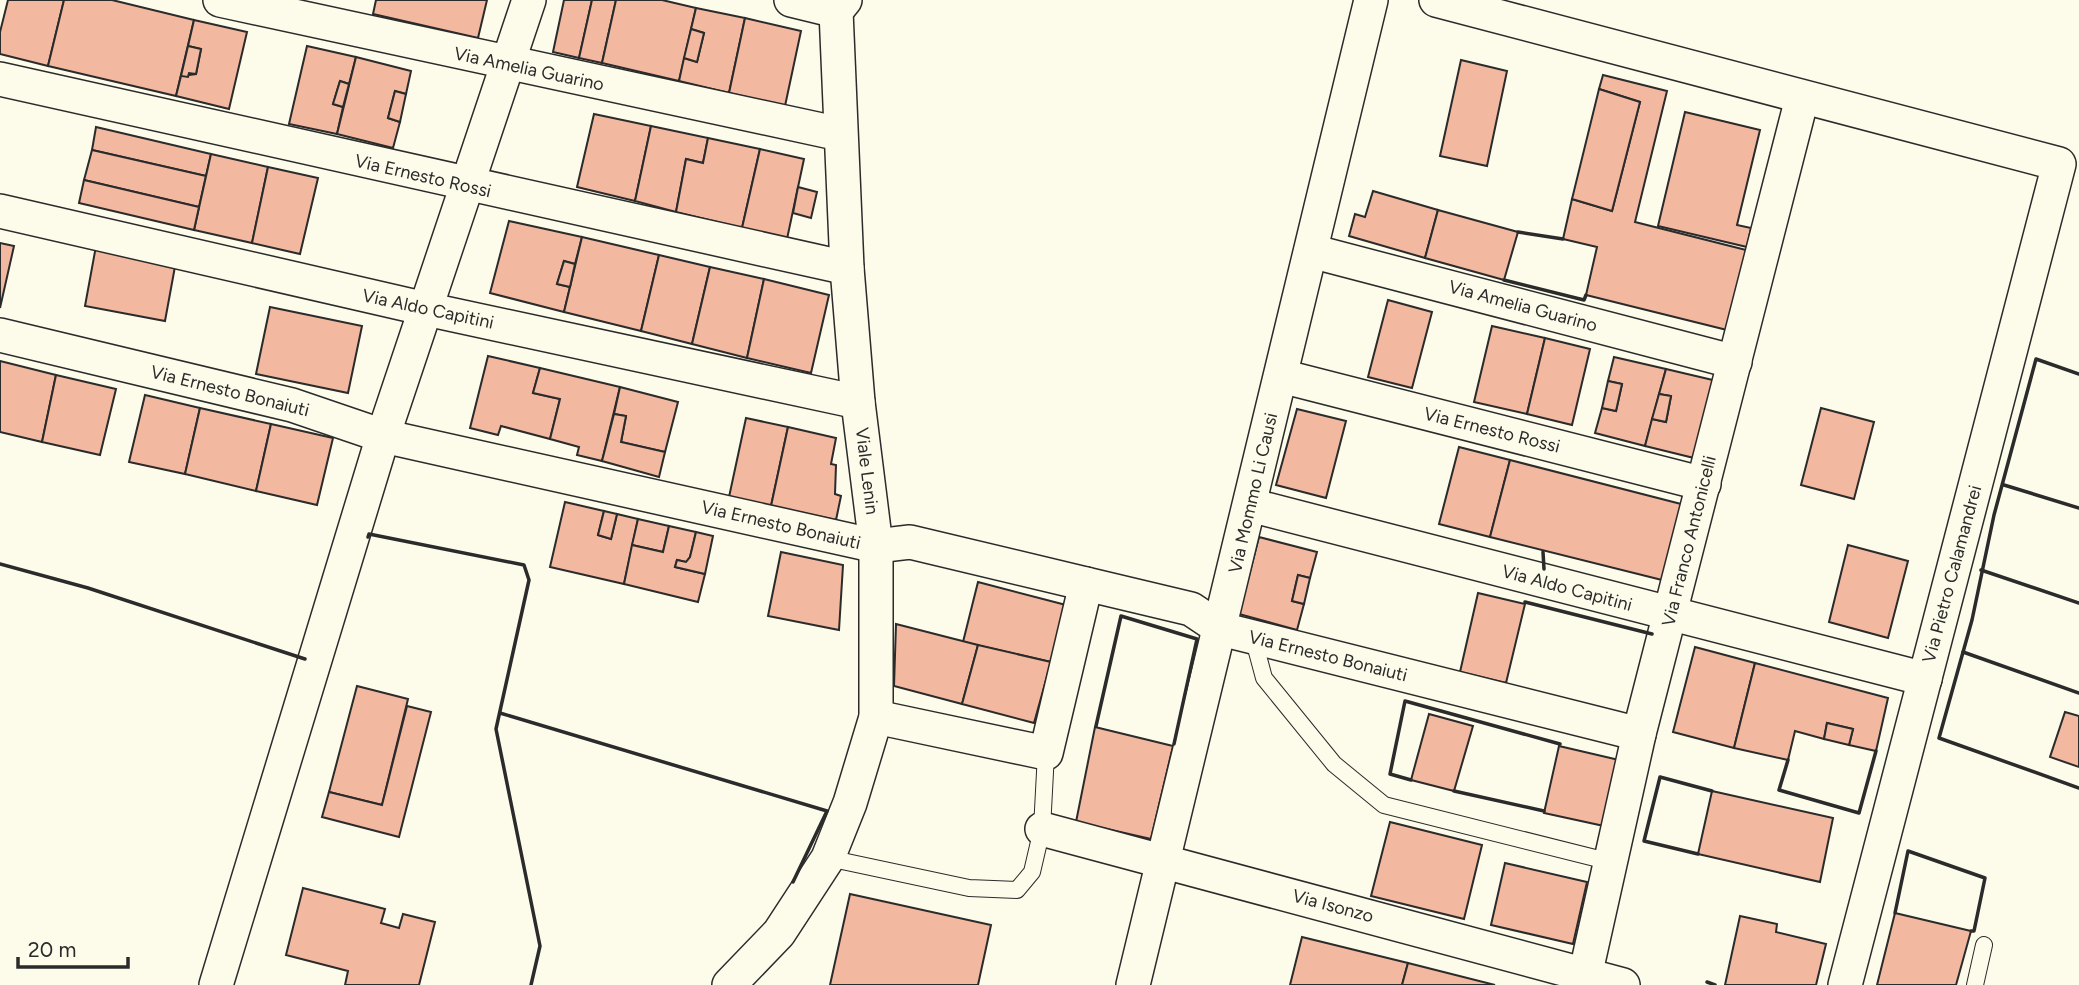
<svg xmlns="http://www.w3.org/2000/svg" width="2079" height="985" viewBox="0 0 2079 985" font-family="Figtree,sans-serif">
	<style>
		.building { fill: #f2b8a0; stroke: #2b2b2b; stroke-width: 2 }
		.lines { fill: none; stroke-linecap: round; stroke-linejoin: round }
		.service-casing { stroke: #2b2b2b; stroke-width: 18 }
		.minor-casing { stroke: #2b2b2b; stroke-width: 36 }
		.service { stroke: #fdfbea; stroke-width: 16 }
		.minor { stroke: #fdfbea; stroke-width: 33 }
		.wall { stroke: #2b2b2b; stroke-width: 3.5 }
		.labels { text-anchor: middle; stroke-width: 5; stroke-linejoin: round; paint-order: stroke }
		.street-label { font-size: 18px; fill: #2b2b2b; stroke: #fdfbea }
	</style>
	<rect width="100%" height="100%" fill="#fdfbea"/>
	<g class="building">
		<path d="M 8,0 L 64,0 L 48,66 L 0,54 L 0,32 Z"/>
		<path d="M 64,0 L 112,0 L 194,20 L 176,96 L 48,66 Z"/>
		<path d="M 376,0 L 487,0 L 478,38 L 373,14 Z"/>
		<path d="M 564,0 L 592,0 L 579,58 L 553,52 Z"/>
		<path d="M 592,0 L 616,0 L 602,63 L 579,58 Z"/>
		<path d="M 616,0 L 662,0 L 696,8 L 679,81 L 602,63 Z"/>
		<path d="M 696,8 L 745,18 L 729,93 L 679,81 L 684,58 L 697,62 L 704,33 L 691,29 Z"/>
		<path d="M 745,18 L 801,31 L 785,106 L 729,93 Z"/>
		<path d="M 194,20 L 247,32 L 229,109 L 176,96 L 181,76 L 196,74 L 201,49 L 188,46 Z"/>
		<path d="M 691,29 L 704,33 L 697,62 L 684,58 Z"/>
		<path d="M 188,46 L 201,49 L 196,74 L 189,73 L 188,77 L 181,76 Z"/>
		<path d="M 307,46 L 356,57 L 349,84 L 340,81 L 333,104 L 343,107 L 337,134 L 289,124 Z"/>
		<path d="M 356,57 L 411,71 L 406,94 L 395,91 L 388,118 L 400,122 L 393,148 L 337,134 Z"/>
		<path d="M 1461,60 L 1507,71 L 1487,166 L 1440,156 Z"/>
		<path d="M 1603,75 L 1667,91 L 1635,222 L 1750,251 L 1731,331 L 1586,295 L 1597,247 L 1563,239 L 1572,199 L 1612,211 L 1640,102 L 1599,89 Z"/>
		<path d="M 340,81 L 349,84 L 343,107 L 333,104 Z"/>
		<path d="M 1599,89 L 1640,102 L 1612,211 L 1572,199 Z"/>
		<path d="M 395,91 L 406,94 L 400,122 L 388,118 Z"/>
		<path d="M 1685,112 L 1760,130 L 1737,225 L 1751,228 L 1747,247 L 1658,226 Z"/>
		<path d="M 594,114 L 651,126 L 635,201 L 577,187 Z"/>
		<path d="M 651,126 L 708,138 L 703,163 L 686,159 L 676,212 L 635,201 Z"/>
		<path d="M 96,127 L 211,154 L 206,176 L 92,150 Z"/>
		<path d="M 708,138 L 760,149 L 742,228 L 676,212 L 686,159 L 703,163 Z"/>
		<path d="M 760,149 L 804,159 L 787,239 L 742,228 Z"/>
		<path d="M 92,150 L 206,176 L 199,207 L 84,180 Z"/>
		<path d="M 211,154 L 268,167 L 252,243 L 194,230 Z"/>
		<path d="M 268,167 L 318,178 L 300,254 L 252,243 Z"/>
		<path d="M 84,180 L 199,207 L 194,230 L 79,203 Z"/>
		<path d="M 798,187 L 817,192 L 811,218 L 793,213 Z"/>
		<path d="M 1373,191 L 1438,210 L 1425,258 L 1349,236 L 1355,214 L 1365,217 Z"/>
		<path d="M 1438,210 L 1518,232 L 1504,280 L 1425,258 Z"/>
		<path d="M 509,221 L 582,237 L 575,264 L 564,261 L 557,284 L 570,287 L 564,312 L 490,293 Z"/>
		<path d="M 582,237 L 659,255 L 641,331 L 564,312 Z"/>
		<path d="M 0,243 L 14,246 L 0,308 Z"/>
		<path d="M 96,246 L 176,261 L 165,321 L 85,306 Z"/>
		<path d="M 659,255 L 710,267 L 692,344 L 641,331 Z"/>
		<path d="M 564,261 L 575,264 L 570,287 L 557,284 Z"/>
		<path d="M 710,267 L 764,279 L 747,358 L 692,344 Z"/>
		<path d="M 764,279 L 829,295 L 811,373 L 747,358 Z"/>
		<path d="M 1388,300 L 1432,312 L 1412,388 L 1368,377 Z"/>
		<path d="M 270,307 L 362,326 L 348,393 L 256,374 Z"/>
		<path d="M 1492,326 L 1545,338 L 1527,414 L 1474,402 Z"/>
		<path d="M 1545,338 L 1590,349 L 1572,425 L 1527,414 Z"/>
		<path d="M 488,356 L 540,368 L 533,393 L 560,399 L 550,439 L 501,426 L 498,435 L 470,428 Z"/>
		<path d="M 1614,357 L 1666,369 L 1645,446 L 1595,433 L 1602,408 L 1616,411 L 1622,384 L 1608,381 Z"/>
		<path d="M 0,361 L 56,375 L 42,442 L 0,432 Z"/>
		<path d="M 540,368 L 620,387 L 602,461 L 577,455 L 579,447 L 550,439 L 560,399 L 533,393 Z"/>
		<path d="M 1666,369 L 1717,381 L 1698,459 L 1645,446 L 1652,419 L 1666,422 L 1671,396 L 1659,394 Z"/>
		<path d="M 56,375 L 116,389 L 100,455 L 42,442 Z"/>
		<path d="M 1608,381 L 1622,384 L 1616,411 L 1602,408 Z"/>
		<path d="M 620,387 L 678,402 L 665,452 L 621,442 L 626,416 L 614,414 Z"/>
		<path d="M 1659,394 L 1671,396 L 1666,422 L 1652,419 Z"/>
		<path d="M 145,395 L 200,408 L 185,474 L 129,462 Z"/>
		<path d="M 200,408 L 271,424 L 256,491 L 185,474 Z"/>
		<path d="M 1821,408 L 1874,422 L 1854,499 L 1801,485 Z"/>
		<path d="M 1297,409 L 1346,421 L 1326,498 L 1276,485 Z"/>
		<path d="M 614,414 L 626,416 L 621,442 L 665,452 L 659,477 L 602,461 Z"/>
		<path d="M 746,418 L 788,427 L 771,506 L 729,497 Z"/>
		<path d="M 271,424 L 333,438 L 317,505 L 256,491 Z"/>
		<path d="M 788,427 L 836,438 L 831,464 L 836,465 L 835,494 L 841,496 L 836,520 L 771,506 Z"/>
		<path d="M 1459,447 L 1510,460 L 1490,537 L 1439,524 Z"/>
		<path d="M 1510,460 L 1685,505 L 1666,581 L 1490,537 Z"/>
		<path d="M 565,502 L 604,511 L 598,535 L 611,539 L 617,514 L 638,519 L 624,584 L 550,567 Z"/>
		<path d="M 604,511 L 617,514 L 611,539 L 598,535 Z"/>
		<path d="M 638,519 L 669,526 L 663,552 L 632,545 Z"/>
		<path d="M 669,526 L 696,532 L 690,557 L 686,562 L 677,560 L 675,567 L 705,574 L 698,602 L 624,584 L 632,545 L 663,552 Z"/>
		<path d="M 696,532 L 713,536 L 705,574 L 675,567 L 677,560 L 686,562 L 690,557 Z"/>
		<path d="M 1259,537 L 1317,552 L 1310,578 L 1298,575 L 1292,601 L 1304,604 L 1297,630 L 1239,614 Z"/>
		<path d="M 1848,545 L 1908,561 L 1888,638 L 1829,622 Z"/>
		<path d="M 781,552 L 843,565 L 839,630 L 768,616 Z"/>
		<path d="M 1298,575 L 1310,578 L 1304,604 L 1292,601 Z"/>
		<path d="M 978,582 L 1066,605 L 1051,662 L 963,642 Z"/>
		<path d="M 1478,593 L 1525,604 L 1506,683 L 1460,672 Z"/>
		<path d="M 896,624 L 978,645 L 962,704 L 894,686 Z"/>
		<path d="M 978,645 L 1051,662 L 1034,723 L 962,704 Z"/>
		<path d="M 1695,647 L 1755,663 L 1734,748 L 1673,732 Z"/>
		<path d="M 1755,663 L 1888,698 L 1876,751 L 1849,745 L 1853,729 L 1827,723 L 1824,739 L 1795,731 L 1788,760 L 1734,748 Z"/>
		<path d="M 357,686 L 408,699 L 382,805 L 329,792 Z"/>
		<path d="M 407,706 L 431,712 L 399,837 L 322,817 L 329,792 L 382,805 Z"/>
		<path d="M 2065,712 L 2079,716 L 2079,767 L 2050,757 Z"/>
		<path d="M 1429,714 L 1473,726 L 1454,791 L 1411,780 Z"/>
		<path d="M 1827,723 L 1853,729 L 1849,745 L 1824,739 Z"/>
		<path d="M 1095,727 L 1173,746 L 1151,839 L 1076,822 Z"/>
		<path d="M 1559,746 L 1619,760 L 1604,826 L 1544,813 Z"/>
		<path d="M 1712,791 L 1833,818 L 1820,882 L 1698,854 Z"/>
		<path d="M 1390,822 L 1482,845 L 1464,919 L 1371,896 Z"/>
		<path d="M 1505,863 L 1587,882 L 1573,944 L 1491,925 Z"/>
		<path d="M 303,888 L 385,909 L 381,923 L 399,928 L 403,914 L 435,922 L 419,985 L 345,985 L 348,971 L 286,955 Z"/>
		<path d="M 850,894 L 991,925 L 978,985 L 830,985 Z"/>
		<path d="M 1895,913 L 1971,931 L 1956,985 L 1877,985 Z"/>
		<path d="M 1740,916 L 1777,924 L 1776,932 L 1826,944 L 1816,985 L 1725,985 Z"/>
		<path d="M 1302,937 L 1408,963 L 1402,985 L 1290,985 Z"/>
		<path d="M 1408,963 L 1495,985 L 1402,985 Z"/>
	</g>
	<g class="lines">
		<g class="service-casing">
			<g id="service">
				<path d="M 1253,637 L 1264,678 L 1334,764 L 1384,805 L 1611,862"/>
				<path d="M 828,858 L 969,888 L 1017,890 L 1032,872 L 1042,829 L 1046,753"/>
				<path d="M 1975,985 L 1984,945"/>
			</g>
		</g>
		<g class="minor-casing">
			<g id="minor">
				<path d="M 220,0 L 840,134"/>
				<path d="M 791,0 L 836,11 L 845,0"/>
				<path d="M 1436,0 L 2059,164 L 1845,985"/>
				<path d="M 0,79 L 847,268"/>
				<path d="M 0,211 L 426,309 L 858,402"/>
				<path d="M 1311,251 L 1735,362"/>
				<path d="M 0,335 L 292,405 L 383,436 L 876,546 L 910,542 L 1086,584 L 1191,609 L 1221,629 L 1639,734"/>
				<path d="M 1281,376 L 1704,484"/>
				<path d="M 1250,505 L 1925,679"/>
				<path d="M 876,717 L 1046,753 L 1086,584"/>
				<path d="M 1042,829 L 1623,985"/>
				<path d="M 216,985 L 383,436 L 529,0"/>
				<path d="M 729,985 L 779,933 L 828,858 L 850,803 L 876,717 L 876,546 L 858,402 L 847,268 L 836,11 L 832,0"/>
				<path d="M 1133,985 L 1371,0"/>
				<path d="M 1583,985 L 1639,734 L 1802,98"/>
			</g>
		</g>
		<use href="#service" class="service"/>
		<use href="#minor" class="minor"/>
		<g class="wall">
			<path d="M 1518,232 L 1563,239"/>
			<path d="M 1504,280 L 1584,300 L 1586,295"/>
			<path d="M 2079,374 L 2036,359 L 1994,515 L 1972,620 L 1939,738 L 2079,788"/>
			<path d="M 2004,485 L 2079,508"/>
			<path d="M 368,537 L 369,534 L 524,565 L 529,580 L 496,729 L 540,946 L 531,985"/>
			<path d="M 1543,552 L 1544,569"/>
			<path d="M 0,564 L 88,588 L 305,659"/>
			<path d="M 1981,570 L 2079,603"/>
			<path d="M 1525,602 L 1652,634"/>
			<path d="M 1963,652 L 2079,693"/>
			<path d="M 500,713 L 827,811 L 793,882"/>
			<path d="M 1096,726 L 1121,616 L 1197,639 L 1174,744"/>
			<path d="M 1788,760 L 1779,790 L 1859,813 L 1876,751"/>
			<path d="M 1411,780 L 1390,774 L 1405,701 L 1560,744"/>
			<path d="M 1454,791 L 1544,811"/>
			<path d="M 1698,854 L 1644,841 L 1660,777 L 1712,791"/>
			<path d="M 1895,913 L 1908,851 L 1985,878 L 1974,931 L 1971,931"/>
			<path d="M 1707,982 L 1715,985"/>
		</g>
	</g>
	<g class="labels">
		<g class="street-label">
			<text transform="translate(529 69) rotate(12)" y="6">Via Amelia Guarino</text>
			<text transform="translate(423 176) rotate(13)" y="6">Via Ernesto Rossi</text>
			<text transform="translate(1523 306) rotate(15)" y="6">Via Amelia Guarino</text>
			<text transform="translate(428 309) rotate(12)" y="6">Via Aldo Capitini</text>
			<text transform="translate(230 391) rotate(14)" y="6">Via Ernesto Bonaiuti</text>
			<text transform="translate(1492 430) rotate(14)" y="6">Via Ernesto Rossi</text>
			<text transform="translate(867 471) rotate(83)" y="6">Viale Lenin</text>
			<text transform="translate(1253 493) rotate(-77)" y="6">Via Mommo Li Causi</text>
			<text transform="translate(781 525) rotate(13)" y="6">Via Ernesto Bonaiuti</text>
			<text transform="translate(1689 541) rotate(-76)" y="6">Via Franco Antonicelli</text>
			<text transform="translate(1952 574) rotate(-75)" y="6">Via Pietro Calamandrei</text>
			<text transform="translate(1567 588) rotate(15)" y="6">Via Aldo Capitini</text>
			<text transform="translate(1328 656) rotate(14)" y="6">Via Ernesto Bonaiuti</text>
			<text transform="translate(1333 906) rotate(15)" y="6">Via Isonzo</text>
		</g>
	</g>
	<path d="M18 957v10h110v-10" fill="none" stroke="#2b2b2b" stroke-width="3.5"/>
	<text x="28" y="957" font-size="21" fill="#2b2b2b" stroke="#fdfbea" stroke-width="5" paint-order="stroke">20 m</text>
</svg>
